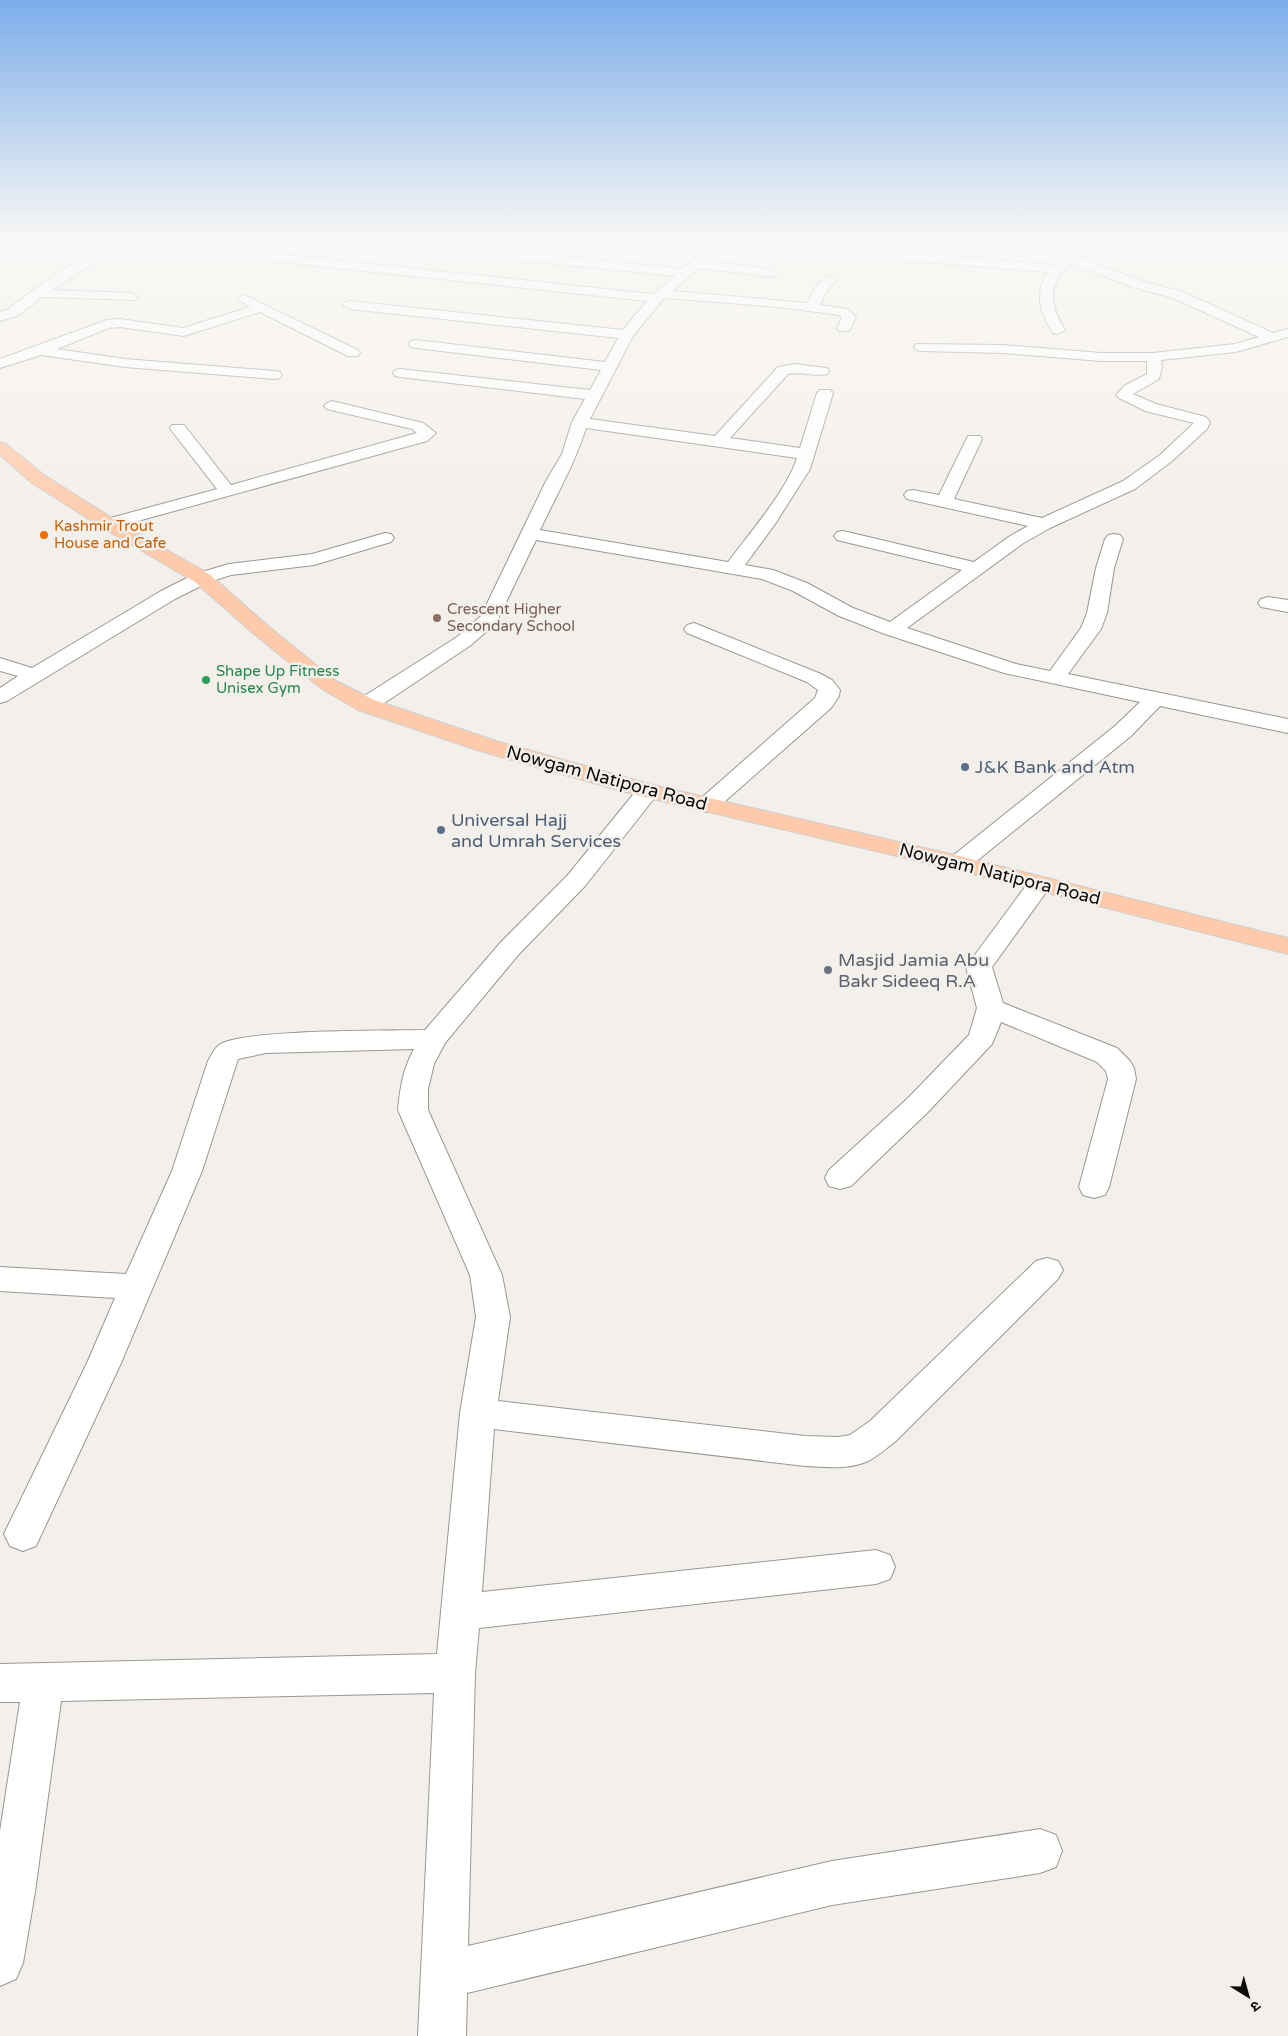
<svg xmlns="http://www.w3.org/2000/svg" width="1288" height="2036" viewBox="0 0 1288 2036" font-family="'Varela Round','Noto Sans Devanagari',sans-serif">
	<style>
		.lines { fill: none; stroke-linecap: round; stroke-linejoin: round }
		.minor-casing { stroke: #9a9792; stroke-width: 2 }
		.primary-casing { stroke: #cfcece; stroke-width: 2 }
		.minor { fill: #fff; fill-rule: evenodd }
		.primary { fill: #fdcbac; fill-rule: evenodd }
		.food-dot { fill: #e8710a; stroke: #f3f0eb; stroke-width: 2 }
		.education-dot { fill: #8d6e63; stroke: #f3f0eb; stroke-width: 2 }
		.leisure-dot { fill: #2e9e5b; stroke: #f3f0eb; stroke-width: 2 }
		.service-dot { fill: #5c6f8a; stroke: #f3f0eb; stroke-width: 2 }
		.worship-dot { fill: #6b7280; stroke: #f3f0eb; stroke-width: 2 }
		.labels { text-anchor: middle; stroke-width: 5; stroke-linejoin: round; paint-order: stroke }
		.far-food-label { font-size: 15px; fill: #c56008; stroke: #f3f0eb; text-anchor: start }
		.far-education-label { font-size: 15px; fill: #785e54; stroke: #f3f0eb; text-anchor: start }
		.far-leisure-label { font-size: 15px; fill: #27864d; stroke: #f3f0eb; text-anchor: start }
		.service-label { font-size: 18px; fill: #4e5e75; stroke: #f3f0eb; text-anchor: start }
		.street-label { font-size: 18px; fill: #0d0c0a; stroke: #f3f0eb }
		.worship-label { font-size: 18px; fill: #5b616d; stroke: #f3f0eb; text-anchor: start }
	</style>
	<rect width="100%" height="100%" fill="#f3f0eb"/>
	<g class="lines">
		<g class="minor-casing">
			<g id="minor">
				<path d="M 119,238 L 134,238 L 52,290 L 131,293 L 138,297 L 136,300 L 42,297 L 17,316 L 0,321 L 0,312 L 7,310 L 55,274 Z"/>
				<path d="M 302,238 L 313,238 L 314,240 L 287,255 L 653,294 L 676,276 L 427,251 L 421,247 L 427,243 L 684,269 L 696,256 L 542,242 L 536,238 L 584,238 L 702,249 L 716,238 L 730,238 L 1054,265 L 1062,258 L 1043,238 L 1056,238 L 1073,255 L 1142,281 L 1183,292 L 1273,333 L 1288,329 L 1288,337 L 1236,352 L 1161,360 L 1162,367 L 1159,379 L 1133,394 L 1156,404 L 1206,417 L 1210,422 L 1207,429 L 1172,461 L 1135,489 L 1050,528 L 1022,544 L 907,628 L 1016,664 L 1050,671 L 1081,628 L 1087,613 L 1096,568 L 1105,539 L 1108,535 L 1114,534 L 1120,535 L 1123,539 L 1114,568 L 1107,613 L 1101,629 L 1068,674 L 1288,719 L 1288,733 L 1160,706 L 1131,736 L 968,868 L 959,870 L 950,868 L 947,863 L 950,858 L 1115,726 L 1140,702 L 1004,673 L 885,634 L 839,616 L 793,591 L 762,579 L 536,540 L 496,623 L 471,645 L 374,710 L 366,711 L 358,710 L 355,705 L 358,700 L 457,637 L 481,616 L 546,481 L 562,454 L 572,422 L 585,399 L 400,377 L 395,376 L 393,373 L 395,370 L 400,369 L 590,390 L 601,370 L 416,348 L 411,347 L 409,344 L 411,341 L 416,340 L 605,362 L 618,338 L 350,309 L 343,305 L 345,302 L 350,301 L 623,330 L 647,301 L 272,261 L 266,257 L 268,254 ZM 722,246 L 1048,272 C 1034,293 1040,313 1053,333 L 1058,334 L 1065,330 C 1049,304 1047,285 1071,263 L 1132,287 L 1173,298 L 1259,337 L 1235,344 L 1153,353 L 1101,353 L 1003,345 L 916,344 L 914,347 L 916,350 L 921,351 L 1003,353 L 1101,361 L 1147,361 L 1147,374 L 1124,386 L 1116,395 L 1119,398 L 1145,411 L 1194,423 L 1160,455 L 1123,481 L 1042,518 L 954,499 L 982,439 L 980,436 L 968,436 L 939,495 L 913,490 L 907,491 L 904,495 L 907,499 L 1028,526 L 1010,536 L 974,562 L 843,531 L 837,532 L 834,536 L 837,540 L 962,570 L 890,622 L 853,608 L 807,583 L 773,570 L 745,565 L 775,524 L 810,469 L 833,393 L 830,390 L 820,390 L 817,393 L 800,448 L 730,438 L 788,374 C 801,371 814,377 827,374 L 829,371 L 827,368 L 795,364 L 778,367 L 715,436 L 590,419 L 633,336 L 664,298 L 779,307 L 839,315 L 842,318 L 837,328 L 839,331 L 849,331 L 856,317 L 848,309 L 820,305 L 825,294 L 836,280 L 830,276 C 819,279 812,293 808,303 L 673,291 L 698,268 L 772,277 L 778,273 L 772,269 L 704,261 ZM 586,428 L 797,458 C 787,490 749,534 728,562 L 540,530 C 556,496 575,463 586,428 Z"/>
				<path d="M 358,238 L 373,238 L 360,248 L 352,248 L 350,245 Z"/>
				<path d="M 1228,238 C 1251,238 1266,241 1288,248 L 1288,256 L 1230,241 Z"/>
				<path d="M 20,242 L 24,243 L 26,246 L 24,249 L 0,259 L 0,250 Z"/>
				<path d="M 244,295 L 358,350 L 360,353 L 358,356 L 348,356 L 260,312 L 184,336 L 120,327 L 109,328 L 57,349 L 125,359 L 275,371 L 280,372 L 282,375 L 280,378 L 275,379 L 125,367 L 41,355 L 0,368 L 0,359 L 107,320 L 120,319 L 183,328 L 250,307 L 237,299 Z"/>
				<path d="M 332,401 L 423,423 L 436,433 L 427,441 L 109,529 L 103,528 L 100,524 L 103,520 L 217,489 L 172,431 L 170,428 L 172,425 L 184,425 L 231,485 L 417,433 L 412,429 L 327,409 L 324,406 L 327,403 Z"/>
				<path d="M 385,533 L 391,534 L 394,538 L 391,542 L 314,565 L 231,575 L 209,582 L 175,599 L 7,701 L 0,703 L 0,688 L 18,676 L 0,671 L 0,658 L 32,668 L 161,591 L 195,574 L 229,564 L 312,554 Z"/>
				<path d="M 1268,597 L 1288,600 L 1288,612 L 1261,607 L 1258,603 L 1261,599 Z"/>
				<path d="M 694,623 L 821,674 L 832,680 L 840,690 L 839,696 L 831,708 L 715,810 L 707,812 L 699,810 L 695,805 L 699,800 L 815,698 L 818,690 L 807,682 L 687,633 L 684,629 L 687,625 Z"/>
				<path d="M 648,784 L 656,786 L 660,791 L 656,796 L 585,886 L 519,954 L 445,1043 L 434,1064 L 428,1089 L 428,1110 L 502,1275 L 510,1317 L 498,1401 L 805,1436 L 839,1437 L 850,1435 L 870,1421 L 1036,1261 L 1047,1258 L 1058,1261 L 1063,1270 L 1058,1279 L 896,1441 C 888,1447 879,1455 870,1460 C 851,1470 826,1467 805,1466 L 494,1429 L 482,1592 L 876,1550 L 890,1555 L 895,1567 L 890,1579 L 876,1584 L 479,1628 L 475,1673 L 468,1946 L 832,1861 L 1040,1829 L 1056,1835 L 1062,1851 L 1056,1867 L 1040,1873 L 832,1905 L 467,1993 L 466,2036 L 418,2036 L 434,1693 L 61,1701 L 35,1892 L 23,1963 L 16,1979 L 0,1986 L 0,1831 L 20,1702 L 0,1702 L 0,1664 L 437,1654 L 460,1413 L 476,1317 L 470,1275 L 398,1110 C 400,1088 403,1069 414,1049 L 266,1053 L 238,1059 L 202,1171 L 121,1363 L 36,1546 L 23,1551 L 10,1546 L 4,1534 L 87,1363 L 115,1298 L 0,1291 L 0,1267 L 126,1274 L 172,1171 L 208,1061 C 211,1056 214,1049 219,1045 C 240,1029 390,1031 425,1030 L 501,942 L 567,876 L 640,786 Z"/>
				<path d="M 1040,877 L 1049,879 L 1052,884 L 992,967 L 1003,1003 L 1117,1048 L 1130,1061 L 1134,1068 L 1136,1079 L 1109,1187 L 1105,1195 L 1094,1198 L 1083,1195 L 1079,1187 L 1108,1079 L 1106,1071 L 1097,1062 L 1001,1022 L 992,1044 L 928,1112 L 851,1186 L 840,1189 L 829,1186 L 825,1178 L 829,1170 L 908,1098 L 969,1035 L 977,1008 L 966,967 L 1031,879 Z"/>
			</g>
		</g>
		<g class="primary-casing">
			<path id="primary" d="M 0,442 L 6,444 L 44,475 L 115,520 L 209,574 L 268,626 L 336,681 L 374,700 L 496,741 L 653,785 L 959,856 L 1288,938 L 1288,954 L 957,870 L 640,796 L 480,751 L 358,710 L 322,689 L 254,634 L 195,582 L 103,528 L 32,483 L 0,455 Z"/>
		</g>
		<use href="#minor" class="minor"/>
		<use href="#primary" class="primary"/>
	</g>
	<linearGradient id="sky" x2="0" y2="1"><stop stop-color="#7cadea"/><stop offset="0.46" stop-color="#faf8f6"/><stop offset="1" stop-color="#faf8f6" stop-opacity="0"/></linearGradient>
	<rect width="1288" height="523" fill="url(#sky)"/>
	<circle class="food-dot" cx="44" cy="535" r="5"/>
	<circle class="education-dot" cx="437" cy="618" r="5"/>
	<circle class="leisure-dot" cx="206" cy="680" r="5"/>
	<g class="service-dot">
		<circle cx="965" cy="767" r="5"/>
		<circle cx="441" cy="830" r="5"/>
	</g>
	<circle class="worship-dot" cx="828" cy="970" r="5"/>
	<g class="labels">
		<g class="far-food-label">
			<text x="54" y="531">Kashmir Trout<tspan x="54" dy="17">House and Cafe</tspan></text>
		</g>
		<g class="far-education-label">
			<text x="447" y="614">Crescent Higher<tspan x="447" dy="17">Secondary School</tspan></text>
		</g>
		<g class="far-leisure-label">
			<text x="216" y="676">Shape Up Fitness<tspan x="216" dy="17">Unisex Gym</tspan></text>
		</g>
		<g class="service-label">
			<text x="975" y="773">J&amp;K Bank and Atm</text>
			<text x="451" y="826">Universal Hajj<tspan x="451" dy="21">and Umrah Services</tspan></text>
		</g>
		<g class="street-label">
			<text transform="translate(607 778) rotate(15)" y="6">Nowgam Natipora Road</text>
			<text transform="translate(1000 874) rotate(14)" y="6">Nowgam Natipora Road</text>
		</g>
		<g class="worship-label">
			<text x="838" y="966">Masjid Jamia Abu<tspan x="838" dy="21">Bakr Sideeq R.A</tspan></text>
		</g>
	</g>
	<g transform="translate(1248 1996) rotate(143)" stroke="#f3f0eb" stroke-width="4" paint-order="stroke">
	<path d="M0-4L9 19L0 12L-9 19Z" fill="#0d0c0a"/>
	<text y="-8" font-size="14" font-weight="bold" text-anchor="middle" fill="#0d0c0a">उ</text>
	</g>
</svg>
